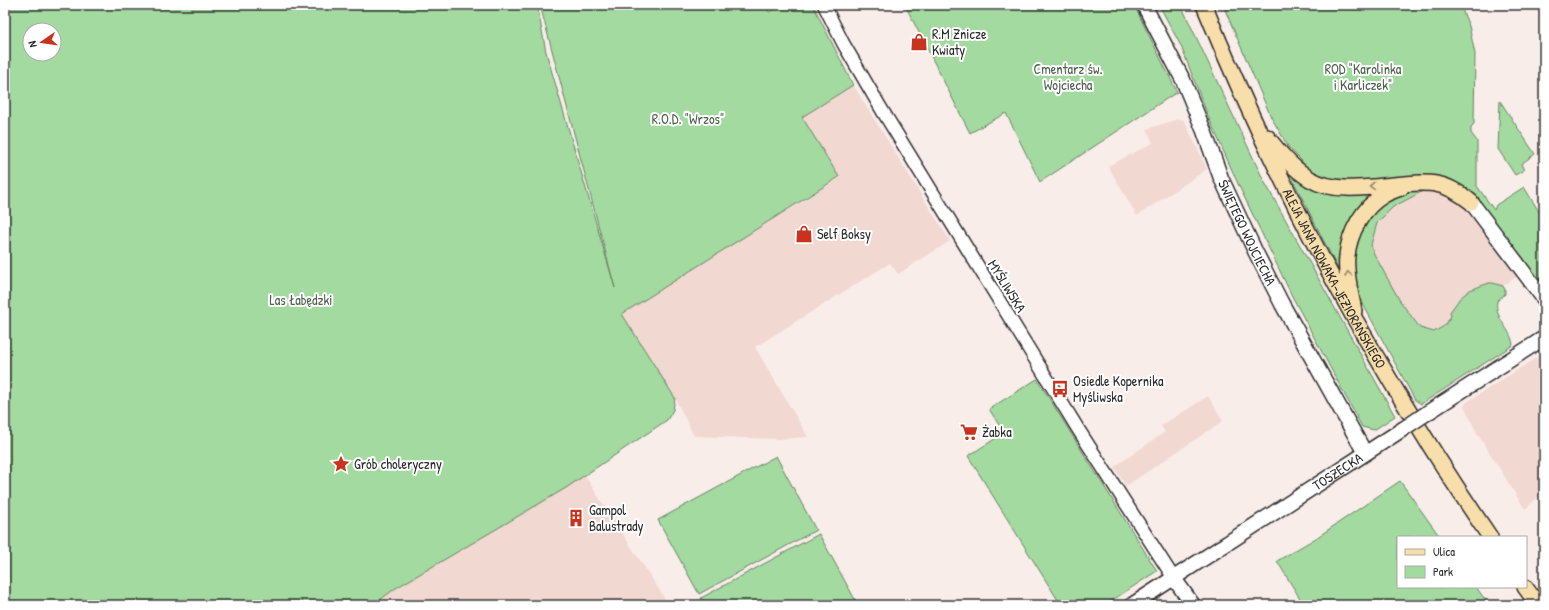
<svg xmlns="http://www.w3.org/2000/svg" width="1549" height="610" viewBox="0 0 1549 610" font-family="'Patrick Hand',sans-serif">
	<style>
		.built { fill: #f1d8d1 }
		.green { fill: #a3da9f; stroke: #678265; fill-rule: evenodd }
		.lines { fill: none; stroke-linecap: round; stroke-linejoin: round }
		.tertiary-casing { stroke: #2b2b2b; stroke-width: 15 }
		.secondary-casing { stroke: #2b2b2b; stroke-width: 17 }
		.primary-casing { stroke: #2b2b2b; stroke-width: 18 }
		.tertiary { stroke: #fff; stroke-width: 12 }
		.secondary { stroke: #fff; stroke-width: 14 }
		.primary { stroke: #f8deab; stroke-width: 15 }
		.secondary-bridge-casing { stroke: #2b2b2b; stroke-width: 17; stroke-linecap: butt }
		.secondary-bridge { stroke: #fff; stroke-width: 14 }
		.oneway { stroke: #92846b }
		.labels { text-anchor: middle; stroke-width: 4; stroke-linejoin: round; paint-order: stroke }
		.poi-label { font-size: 14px; fill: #2b2b2b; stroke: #fff; text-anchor: start }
		.park-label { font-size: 14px; fill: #4f604e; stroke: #fff }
		.street-label { font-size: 14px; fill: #2b2b2b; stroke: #fff }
	</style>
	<rect width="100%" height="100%" fill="#f9edea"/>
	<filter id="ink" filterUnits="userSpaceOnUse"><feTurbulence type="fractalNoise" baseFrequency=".025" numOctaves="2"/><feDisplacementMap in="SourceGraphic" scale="8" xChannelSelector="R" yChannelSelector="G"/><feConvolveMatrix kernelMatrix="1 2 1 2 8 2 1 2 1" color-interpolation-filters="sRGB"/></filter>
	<g filter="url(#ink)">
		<g class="built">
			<path d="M 853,85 L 950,241 L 898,274 L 890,263 L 755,347 L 808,437 L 779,439 L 694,436 L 675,398 L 622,314 L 839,178 L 802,117 Z"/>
			<path d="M 1178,119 L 1184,120 L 1207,169 L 1137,216 L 1108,166 L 1153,143 L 1147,129 Z"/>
			<path d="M 1425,190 L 1456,193 L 1524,272 L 1503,286 L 1493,283 L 1470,290 L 1460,298 L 1448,322 L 1434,332 L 1420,328 L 1400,301 L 1374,254 L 1371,245 L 1377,223 L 1393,207 Z"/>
			<path d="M 1544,353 L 1544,492 L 1525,509 L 1477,433 L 1464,406 L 1467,402 Z"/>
			<path d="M 1208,396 L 1223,421 L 1126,486 L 1114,467 L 1165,432 L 1161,426 Z"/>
			<path d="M 585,476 L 669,605 L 373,605 L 396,588 Z"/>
		</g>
		<g class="green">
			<path d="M 5,5 L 537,5 L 546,52 L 615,288 L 540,5 L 765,5 L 769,12 L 783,5 L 813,5 L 853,85 L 802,117 L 839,177 L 622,314 L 675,398 L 673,410 L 667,420 L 566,488 L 396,588 L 373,605 L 5,605 ZM 30,30 L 54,30 L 54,54 L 30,54 Z"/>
			<path d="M 905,5 L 1134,5 L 1177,92 L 1040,182 L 1006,113 L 970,133 Z"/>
			<path d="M 1159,5 L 1181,5 L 1264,181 L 1395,416 L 1374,430 L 1362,427 L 1292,296 L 1239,186 L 1208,116 L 1181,46 Z"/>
			<path d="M 1223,5 L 1460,5 L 1469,26 L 1475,54 L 1474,124 L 1471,127 L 1471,133 L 1477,141 L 1477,186 L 1494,210 L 1496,205 L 1524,187 L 1544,220 L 1544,281 L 1535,287 L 1456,193 L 1425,190 L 1393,207 L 1377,223 L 1371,245 L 1374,254 L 1400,301 L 1420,328 L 1434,332 L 1444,326 L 1451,316 L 1450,312 L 1460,298 L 1470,290 L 1489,283 L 1493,283 L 1503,286 L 1505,290 L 1505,294 L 1497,301 C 1494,319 1511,328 1513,345 L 1421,404 L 1415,400 L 1364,306 L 1354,281 L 1350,263 L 1361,224 L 1393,195 L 1328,186 L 1306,169 L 1301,160 L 1289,148 L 1271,117 Z"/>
			<path d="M 1500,101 L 1535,154 L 1521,164 L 1524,170 L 1515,175 L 1498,149 Z"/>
			<path d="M 1293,177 L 1375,190 L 1341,272 L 1339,271 L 1293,180 Z"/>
			<path d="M 1037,379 L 1157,571 L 1105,605 L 1061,605 L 968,456 L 1004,433 L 989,409 Z"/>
			<path d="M 776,456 L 816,530 L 699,594 L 658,520 Z"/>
			<path d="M 1400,481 L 1440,537 L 1398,537 L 1398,587 L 1476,587 L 1489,605 L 1304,605 L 1277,561 L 1316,538 Z"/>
			<path d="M 819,534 L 858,605 L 705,605 L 701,598 Z"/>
		</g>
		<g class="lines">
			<g class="tertiary-casing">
				<path id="tertiary" d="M 824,5 L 843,43 L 882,110 L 1078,429 L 1173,577"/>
			</g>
			<g class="secondary-casing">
				<g id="secondary">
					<path id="s1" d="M 1144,5 L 1183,80 L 1204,131 L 1221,178 L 1255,251 L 1282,304 L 1365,453"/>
					<path d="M 1471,202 L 1544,299"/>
					<path d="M 1427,413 L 1544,338"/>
					<path d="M 1173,577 L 1193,605"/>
					<path id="s2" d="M 1132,605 L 1403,429"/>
				</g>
			</g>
			<g class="primary-casing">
				<g id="primary">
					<path id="s3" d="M 1204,5 C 1281,194 1375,369 1490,537"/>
					<path d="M 1267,137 C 1280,153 1292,168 1310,179 C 1340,197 1387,183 1421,183 C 1426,183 1432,183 1436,184 C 1449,186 1461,194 1471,202"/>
					<path d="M 1354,311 C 1351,294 1345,274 1347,256 C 1349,233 1363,207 1384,195 C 1389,192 1395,190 1401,188"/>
					<path d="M 1525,587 L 1538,605"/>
				</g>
			</g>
			<use href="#tertiary" class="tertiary"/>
			<use href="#secondary" class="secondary"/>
			<use href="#primary" class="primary"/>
			<g class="secondary-bridge-casing">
				<path id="secondary-bridge" d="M 1403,429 L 1427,413"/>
			</g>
			<use href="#secondary-bridge" class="secondary-bridge"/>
		</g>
		<defs><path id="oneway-chevron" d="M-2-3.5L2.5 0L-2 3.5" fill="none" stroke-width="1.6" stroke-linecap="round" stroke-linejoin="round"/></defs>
		<g class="oneway">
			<use href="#oneway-chevron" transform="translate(1372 186) rotate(176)"/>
			<use href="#oneway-chevron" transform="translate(1348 274) rotate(-98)"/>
		</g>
	</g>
	<defs>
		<g id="shop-bare" transform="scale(1.38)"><path d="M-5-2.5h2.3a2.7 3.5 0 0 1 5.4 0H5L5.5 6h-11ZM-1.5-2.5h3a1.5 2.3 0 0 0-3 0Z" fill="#c8321e" stroke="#fff" stroke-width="2.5" paint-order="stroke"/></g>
		<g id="bus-bare" transform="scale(1.38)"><path d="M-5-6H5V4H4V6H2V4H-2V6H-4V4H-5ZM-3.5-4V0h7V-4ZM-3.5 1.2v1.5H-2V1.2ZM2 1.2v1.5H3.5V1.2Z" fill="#c8321e" stroke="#fff" stroke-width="2.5" paint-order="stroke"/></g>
		<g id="supermarket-bare" transform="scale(1.38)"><path d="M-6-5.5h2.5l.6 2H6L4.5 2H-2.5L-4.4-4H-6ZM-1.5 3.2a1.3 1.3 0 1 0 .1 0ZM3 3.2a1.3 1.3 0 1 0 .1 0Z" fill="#c8321e" stroke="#fff" stroke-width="2.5" paint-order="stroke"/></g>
		<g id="sight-bare" transform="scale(1.38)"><path d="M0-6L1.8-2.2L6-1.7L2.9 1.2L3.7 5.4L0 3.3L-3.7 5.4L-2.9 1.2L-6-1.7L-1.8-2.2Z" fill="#c8321e" stroke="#fff" stroke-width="2.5" paint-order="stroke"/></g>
		<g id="building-bare" transform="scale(1.38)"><path d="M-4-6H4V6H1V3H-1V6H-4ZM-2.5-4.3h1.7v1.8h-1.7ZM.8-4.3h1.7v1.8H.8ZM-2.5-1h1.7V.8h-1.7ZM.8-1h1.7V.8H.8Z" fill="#c8321e" stroke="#fff" stroke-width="2.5" paint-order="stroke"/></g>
	</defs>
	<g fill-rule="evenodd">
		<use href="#shop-bare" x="919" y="42"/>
		<use href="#shop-bare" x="804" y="234"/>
		<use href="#bus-bare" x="1060" y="389"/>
		<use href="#supermarket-bare" x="969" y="432"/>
		<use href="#sight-bare" x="341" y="464"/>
		<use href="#building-bare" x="576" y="518"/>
	</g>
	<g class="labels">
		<g class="poi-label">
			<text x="932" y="39">R.M Znicze<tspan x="932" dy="16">Kwiaty</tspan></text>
			<text x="817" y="239">Self Boksy</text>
			<text x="1073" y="386">Osiedle Kopernika<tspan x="1073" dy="16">Myśliwska</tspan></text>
			<text x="982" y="437">Żabka</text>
			<text x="354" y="469">Grób choleryczny</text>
			<text x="589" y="515">Gampol<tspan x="589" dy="16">Balustrady</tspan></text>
		</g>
		<g class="park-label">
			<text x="1068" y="74">Cmentarz św.<tspan x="1068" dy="16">Wojciecha</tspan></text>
			<text x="1363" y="74">ROD "Karolinka<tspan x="1363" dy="16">i Karliczek"</tspan></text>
			<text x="688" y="124">R.O.D. "Wrzos"</text>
			<text x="301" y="305">Las Łabędzki</text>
		</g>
		<g class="street-label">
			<text dy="5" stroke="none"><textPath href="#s1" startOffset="250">ŚWIĘTEGO WOJCIECHA</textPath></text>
			<text dy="5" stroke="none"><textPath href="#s3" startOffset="303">ALEJA JANA NOWAKA-JEZIORAŃSKIEGO</textPath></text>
			<text transform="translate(1007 286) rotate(58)" y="5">MYŚLIWSKA</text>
			<text dy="5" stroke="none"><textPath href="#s2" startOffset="245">TOSZECKA</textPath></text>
		</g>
	</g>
	<rect width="1549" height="610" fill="none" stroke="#fff" stroke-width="20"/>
	<rect x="10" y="10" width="1529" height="590" fill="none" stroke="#2b2b2b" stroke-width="1.5" filter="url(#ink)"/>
	<rect x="1397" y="536" width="130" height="52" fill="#ffffff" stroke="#aaaaaa"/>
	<rect x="1405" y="549" width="20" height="6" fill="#f8deab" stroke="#aaaaaa"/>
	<text x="1433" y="556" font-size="12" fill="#2b2b2b">Ulica</text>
	<rect x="1405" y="566" width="20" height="12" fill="#a3da9f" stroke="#aaaaaa"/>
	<text x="1433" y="576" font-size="12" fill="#2b2b2b">Park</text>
	<g transform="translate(42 42) rotate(257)"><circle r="19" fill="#ffffff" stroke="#aaaaaa"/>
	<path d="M0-3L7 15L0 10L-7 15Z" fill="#c8321e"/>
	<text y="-6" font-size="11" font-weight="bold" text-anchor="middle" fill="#2b2b2b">N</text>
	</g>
</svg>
